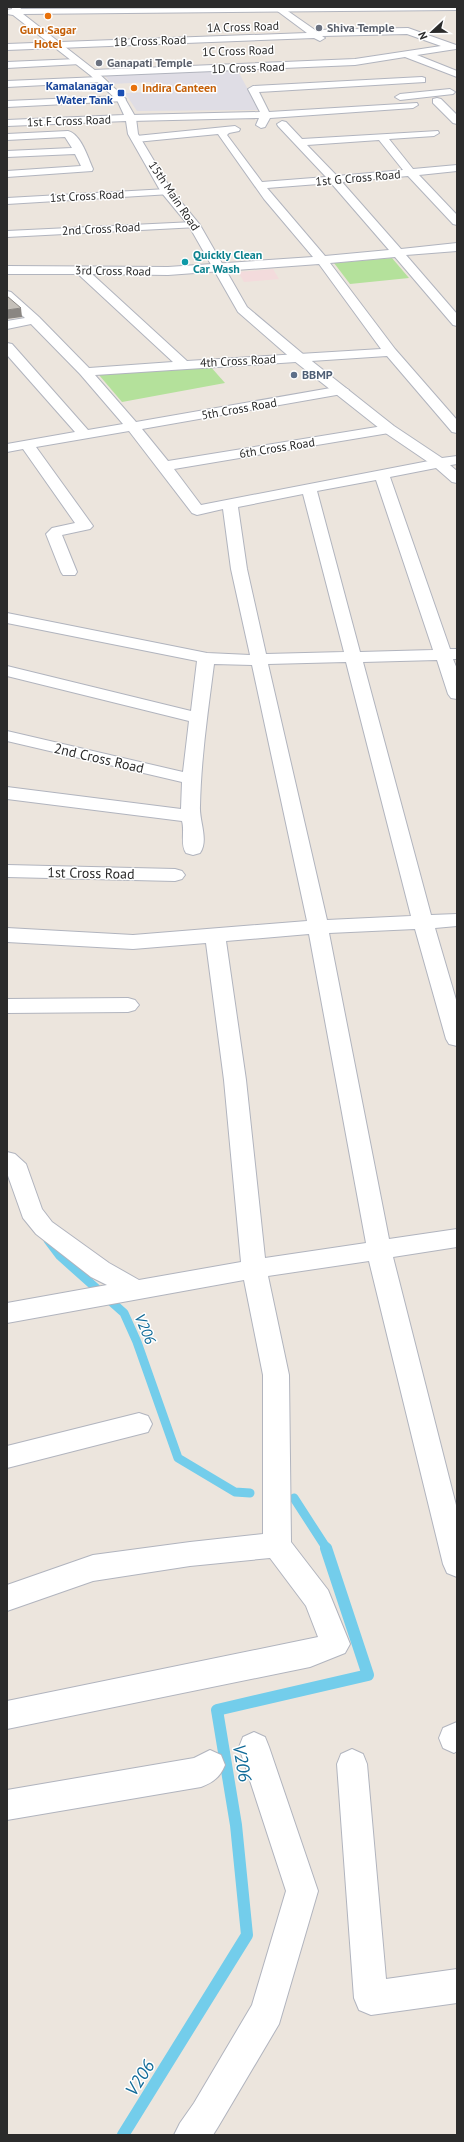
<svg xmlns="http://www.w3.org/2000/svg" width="464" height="2142" viewBox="0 0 464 2142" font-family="'PT Sans',sans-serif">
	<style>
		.industrial { fill: #dfdde5 }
		.medical { fill: #f3dbdc }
		.green { fill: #b4e19b }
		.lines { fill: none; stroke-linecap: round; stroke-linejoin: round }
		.stream-far1 { stroke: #73cdeb; stroke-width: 9 }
		.stream { stroke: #73cdeb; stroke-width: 12 }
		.street-casing { stroke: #b1b4be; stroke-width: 2 }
		.secondary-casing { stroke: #b1b4be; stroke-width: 2 }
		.street { fill: #fff; fill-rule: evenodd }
		.secondary { fill: #fff; fill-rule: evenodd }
		.shaded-wall { fill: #8a8682 }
		.building { fill: #c5c0b9; stroke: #8a8682 }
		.food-dot { fill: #e8710a; stroke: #fff; stroke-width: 1.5 }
		.worship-dot { fill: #6b7280; stroke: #fff; stroke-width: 1.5 }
		.transit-dot { fill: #1a4fb4; stroke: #fff; stroke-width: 1.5 }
		.culture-dot { fill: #0f9aa8; stroke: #fff; stroke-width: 1.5 }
		.service-dot { fill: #5c6f8a; stroke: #fff; stroke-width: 1.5 }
		.labels { text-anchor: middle; stroke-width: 3; stroke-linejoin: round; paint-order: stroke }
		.far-street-label { font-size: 12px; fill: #2b2b2b; stroke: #fff }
		.far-worship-label { font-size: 12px; font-weight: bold; fill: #5b616d; stroke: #fff; text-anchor: start }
		.far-food-label { font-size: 12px; font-weight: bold; fill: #c56008; stroke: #fff }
		.far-transit-label { font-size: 12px; font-weight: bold; fill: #164399; stroke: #fff; text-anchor: end }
		.far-culture-label { font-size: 12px; font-weight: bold; fill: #0d838f; stroke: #fff; text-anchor: start }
		.far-service-label { font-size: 12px; font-weight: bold; fill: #4e5e75; stroke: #fff; text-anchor: start }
		.street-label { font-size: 14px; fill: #2b2b2b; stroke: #fff }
		.water-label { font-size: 15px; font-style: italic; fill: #116b98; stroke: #fff }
		.near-water-label { font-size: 18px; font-style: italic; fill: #116b98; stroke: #fff }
	</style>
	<rect width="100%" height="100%" fill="#ece5dd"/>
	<path class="industrial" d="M 238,71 L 259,110 L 137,111 L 125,93 L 154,92 L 151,82 L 112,84 L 104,75 Z"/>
	<path class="medical" d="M 273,269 L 279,279 L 244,282 L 238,272 Z"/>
	<g class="green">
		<path d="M 392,258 L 409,278 L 350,284 L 334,263 Z"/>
		<path d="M 210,366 L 225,383 L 122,402 L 99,375 Z"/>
	</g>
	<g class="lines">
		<g class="stream-far1">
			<path d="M 48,1240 L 60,1256 L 124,1313 L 137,1342 L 178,1458 L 235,1492 L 250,1493"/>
			<path d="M 294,1498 L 327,1549"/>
		</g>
		<path class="stream" d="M 123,2135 L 247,1935 L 236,1825 L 217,1710 L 368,1675 L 326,1548"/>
		<g class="street-casing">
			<g id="street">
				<path d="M 272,7 L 282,7 L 315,30 L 408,28 L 456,45 L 456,49 L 417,55 L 457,71 L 457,77 L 405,57 L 355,65 L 93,76 L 88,73 L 93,70 L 355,59 L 441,46 L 407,34 L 322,36 L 325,38 L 320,41 L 314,38 L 7,50 L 7,44 L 307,33 Z"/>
				<path d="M 77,59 L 82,62 L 80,64 L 7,68 L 7,62 Z"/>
				<path d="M 100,77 L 103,78 L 103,82 L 7,87 L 7,81 Z"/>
				<path d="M 422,77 L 425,78 L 425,82 L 259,92 L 269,112 L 417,103 L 418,105 L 413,108 L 270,118 L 265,127 L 261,128 L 256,125 L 259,118 L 131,121 L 126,118 L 131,115 L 260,112 L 248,89 L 253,86 Z"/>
				<path d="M 450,89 L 455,92 L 453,94 L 400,100 L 395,97 L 400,94 Z"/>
				<path d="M 121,96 L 126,99 L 124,101 L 7,107 L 7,101 Z"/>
				<path d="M 437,98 L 441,99 L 457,115 L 457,124 L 453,123 L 433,103 L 433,99 Z"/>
				<path d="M 282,121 L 286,122 L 302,139 L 438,131 L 439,133 L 434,136 L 389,139 L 413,169 L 457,165 L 457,171 L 419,175 L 457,215 L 457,225 L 453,224 L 408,176 L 342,182 L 401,249 L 457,243 L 457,251 L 406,255 L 457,314 L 457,326 L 453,325 L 395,257 L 330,263 L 395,349 L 457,420 L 457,433 L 452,432 L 387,356 L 95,375 L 136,422 L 342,386 L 349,390 L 342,394 L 142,429 L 168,461 L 389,425 L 396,429 L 389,433 L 174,469 L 201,505 L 439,459 L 444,460 L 457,471 L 457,483 L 452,482 L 436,468 L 390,477 L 450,649 L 457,649 L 457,659 L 453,659 L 457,669 L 457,699 L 451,698 L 448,694 L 437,660 L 363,662 L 431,915 L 457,914 L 457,926 L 435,928 L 457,1003 L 457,1046 L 449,1044 L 446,1039 L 415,929 L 329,933 L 389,1239 L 457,1229 L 457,1247 L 393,1257 L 457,1509 L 457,1577 L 447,1573 L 443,1564 L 369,1261 L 268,1276 L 289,1375 L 291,1542 L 328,1590 L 350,1644 L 345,1653 L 310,1667 L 7,1729 L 7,1701 L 318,1637 L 306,1606 L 270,1558 L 190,1566 L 93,1581 L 7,1611 L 7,1585 L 93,1555 L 190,1542 L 263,1534 L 263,1375 L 244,1280 L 7,1323 L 7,1303 L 107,1285 L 91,1277 L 36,1234 L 23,1218 L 7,1173 L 7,1152 L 15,1154 L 26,1164 L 42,1209 L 52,1222 L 109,1263 L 139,1280 L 241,1262 L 224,1080 L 206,943 L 133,949 L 7,942 L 7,928 L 133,935 L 307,921 L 252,665 L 214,664 C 208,711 201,758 200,806 C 199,821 209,840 200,853 L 193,855 L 186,853 C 180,845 185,831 182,821 L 7,799 L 7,787 L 181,809 L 182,782 L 7,741 L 7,731 L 183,772 L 189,721 L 7,676 L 7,666 L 191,711 L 197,661 L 7,623 L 7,613 L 207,653 L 250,655 L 231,569 L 223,509 L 197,515 L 192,513 L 129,431 L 36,447 L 93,526 L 90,529 L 62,535 L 77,572 L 75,575 L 63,575 L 61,572 L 46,534 L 52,528 L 75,523 L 23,449 L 7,452 L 7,444 L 75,432 L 7,355 L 7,343 L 12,344 L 88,430 L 123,424 L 80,374 L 31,324 L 7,329 L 7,321 L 25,318 L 7,302 L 7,291 L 11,292 L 39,317 L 89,368 L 173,362 L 78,274 L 7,274 L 7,266 L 168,267 L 313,257 L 264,199 L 218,134 L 136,142 L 131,139 L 136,136 L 235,126 L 240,129 L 239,131 L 229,133 L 227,135 L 262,182 L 326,177 L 278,126 L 277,124 ZM 379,140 L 403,170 L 337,176 L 307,145 ZM 331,183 L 389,250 L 325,256 L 267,188 ZM 319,264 L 381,349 L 187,361 L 92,274 L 168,275 ZM 376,480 L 433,650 L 360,652 L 317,491 ZM 303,494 L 344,652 L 266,654 L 247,569 L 238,507 ZM 346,662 L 411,916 L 327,920 L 268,664 ZM 309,934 L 366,1243 L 265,1258 L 246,1080 L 226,941 Z"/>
				<path d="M 68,131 C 81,134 88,158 93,169 L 92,171 L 7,177 L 7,171 L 81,166 L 75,154 L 7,157 L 7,151 L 72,148 L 65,137 L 7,140 L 7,134 Z"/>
				<path d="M 167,189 L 173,192 L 171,194 L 7,204 L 7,198 Z"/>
				<path d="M 194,222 L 200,225 L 198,227 L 7,237 L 7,231 Z"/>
				<path d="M 7,865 L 175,869 L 182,871 L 185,875 L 182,879 L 175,881 L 7,877 Z"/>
				<path d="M 128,998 L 135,1000 L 139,1005 L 135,1010 L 128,1012 L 7,1013 L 7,999 Z"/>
				<path d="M 139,1413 L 148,1416 L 152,1424 L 148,1432 L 7,1468 L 7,1446 Z"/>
				<path d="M 457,1722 L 457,1751 L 454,1753 L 443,1748 L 439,1738 L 443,1728 Z"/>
				<path d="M 254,1732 L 265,1737 L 269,1747 L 318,1891 L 279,2024 L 218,2127 L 213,2135 L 174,2135 L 180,2123 L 194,2103 L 252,2005 L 286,1891 L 239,1747 L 243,1737 Z"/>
				<path d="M 352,1749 L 363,1754 L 367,1764 L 386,1979 L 457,1969 L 457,2003 L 371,2015 L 359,2010 L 354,1998 L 337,1764 L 341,1754 Z"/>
				<path d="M 210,1750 L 221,1755 L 225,1765 C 220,1777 214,1782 201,1787 L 7,1820 L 7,1790 L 194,1758 Z"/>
			</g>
		</g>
		<g class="secondary-casing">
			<path id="secondary" d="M 12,7 L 20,7 L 21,9 L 457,7 L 457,10 L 23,14 L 96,71 L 124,97 L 136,118 L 138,134 L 172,191 L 200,225 L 247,307 L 303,354 L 394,426 L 442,458 L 457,456 L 457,464 L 439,467 L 434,466 L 384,432 L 293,360 L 238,312 L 189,226 L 161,192 L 128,134 L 126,121 L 7,126 L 7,120 L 124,115 L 117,100 L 90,75 L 13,15 L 7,14 L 7,10 L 12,9 Z"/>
		</g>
		<use href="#street" class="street"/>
		<use href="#secondary" class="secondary"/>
	</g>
	<path class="shaded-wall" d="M 21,308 L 22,317 L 7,319 L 7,310 Z"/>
	<path class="building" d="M 7,296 L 21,308 L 7,310 Z"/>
	<g class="food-dot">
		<circle cx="48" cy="16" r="4"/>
		<circle cx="134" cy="88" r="4"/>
	</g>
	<g class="worship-dot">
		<circle cx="319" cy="28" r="4"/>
		<circle cx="99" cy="63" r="4"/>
	</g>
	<rect class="transit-dot" x="117" y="89" width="8" height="8" rx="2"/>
	<circle class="culture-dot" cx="185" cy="262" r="4"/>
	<circle class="service-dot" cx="294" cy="375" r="4"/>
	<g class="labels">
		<g class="far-street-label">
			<text transform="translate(243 27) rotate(-2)" y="4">1A Cross Road</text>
			<text transform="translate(150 41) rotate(-2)" y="4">1B Cross Road</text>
			<text transform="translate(238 51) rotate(-2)" y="4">1C Cross Road</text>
			<text transform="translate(248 68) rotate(-2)" y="4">1D Cross Road</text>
			<text transform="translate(69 121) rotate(-2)" y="4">1st F Cross Road</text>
			<text transform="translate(358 178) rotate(-5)" y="4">1st G Cross Road</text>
			<text transform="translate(87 196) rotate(-3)" y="4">1st Cross Road</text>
			<text transform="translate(174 196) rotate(56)" y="4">15th Main Road</text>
			<text transform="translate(101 229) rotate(-3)" y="4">2nd Cross Road</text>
			<text transform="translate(113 271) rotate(1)" y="4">3rd Cross Road</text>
			<text transform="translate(238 361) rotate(-3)" y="4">4th Cross Road</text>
			<text transform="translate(239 409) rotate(-10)" y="4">5th Cross Road</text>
			<text transform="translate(277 448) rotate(-9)" y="4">6th Cross Road</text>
		</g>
		<g class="far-worship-label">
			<text x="327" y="32">Shiva Temple</text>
			<text x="107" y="67">Ganapati Temple</text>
		</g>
		<g class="far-food-label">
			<text x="48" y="34">Guru Sagar<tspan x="48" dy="14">Hotel</tspan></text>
			<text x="142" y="92" text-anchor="start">Indira Canteen</text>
		</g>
		<g class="far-transit-label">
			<text x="113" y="90">Kamalanagar<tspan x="113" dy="14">Water Tank</tspan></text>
		</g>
		<g class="far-culture-label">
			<text x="193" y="259">Quickly Clean<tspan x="193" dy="14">Car Wash</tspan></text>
		</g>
		<g class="far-service-label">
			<text x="302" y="379">BBMP</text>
		</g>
		<g class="street-label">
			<text transform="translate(99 758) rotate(13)" y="5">2nd Cross Road</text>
			<text transform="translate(91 873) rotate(1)" y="5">1st Cross Road</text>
		</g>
		<g class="water-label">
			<text transform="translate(145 1329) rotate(67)" y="5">V206</text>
		</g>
		<g class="near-water-label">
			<text transform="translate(242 1763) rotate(80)" y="6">V206</text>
			<text transform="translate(140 2078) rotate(-58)" y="6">V206</text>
		</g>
	</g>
	<rect width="464" height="2142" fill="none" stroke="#2b2b2b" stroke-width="16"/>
	<g transform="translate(432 32) rotate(248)" stroke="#ffffff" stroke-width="3" paint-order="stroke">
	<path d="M0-3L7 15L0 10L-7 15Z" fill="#2b2b2b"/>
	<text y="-6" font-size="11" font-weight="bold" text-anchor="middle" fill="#2b2b2b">N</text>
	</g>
</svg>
